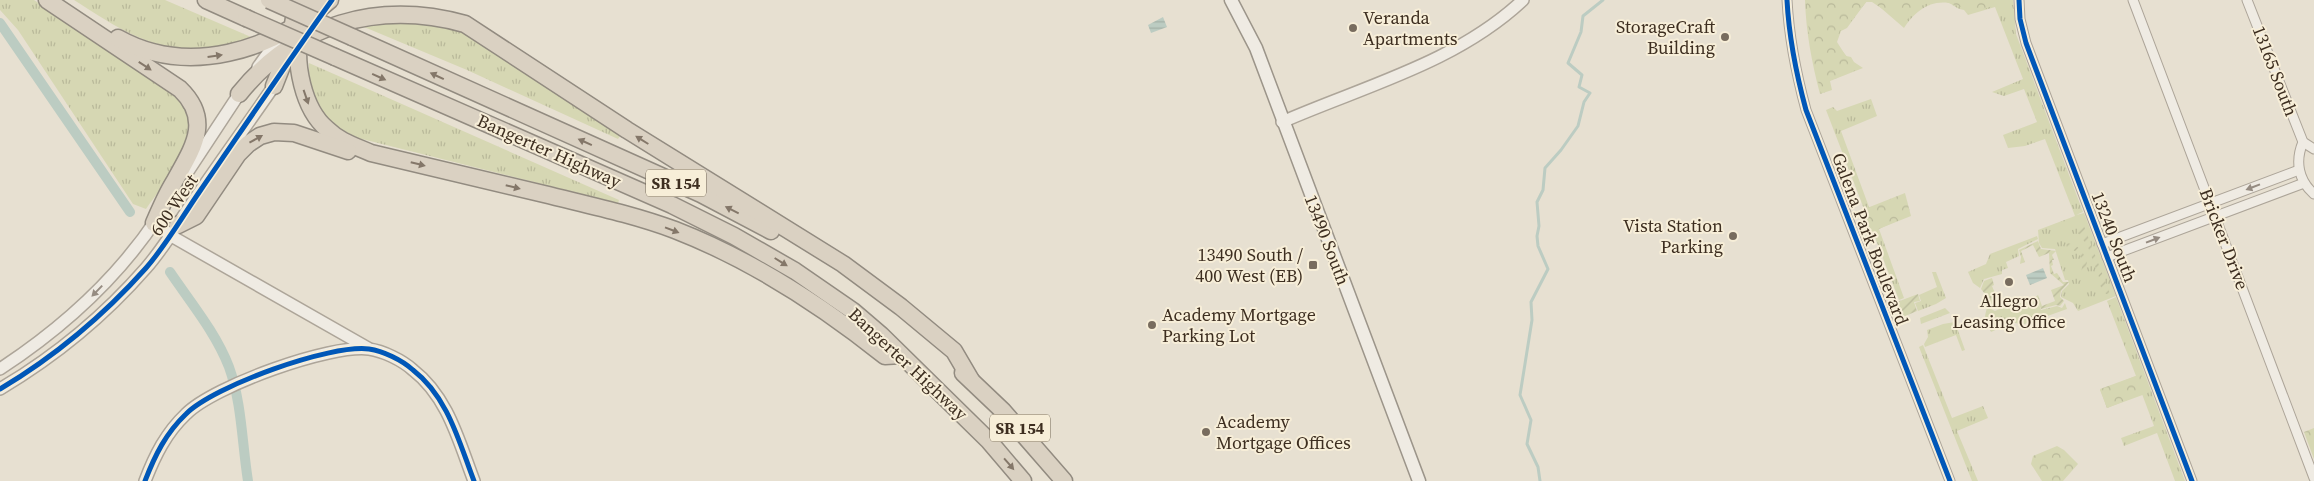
<svg xmlns="http://www.w3.org/2000/svg" width="2314" height="481" viewBox="0 0 2314 481" font-family="'Source Serif 4',serif">
	<style>
		.grass { fill: url(#grass-tufts) }
		.park { fill: url(#park-crowns) }
		.garden { fill: url(#garden-furrows) }
		.water { fill: url(#water-rules) }
		.lines { fill: none; stroke-linecap: round; stroke-linejoin: round }
		.stream { stroke: #bcccc2; stroke-width: 3 }
		.canal { stroke: #bcccc2; stroke-width: 10 }
		.minor-casing { stroke: #ada599; stroke-width: 11 }
		.tertiary-casing { stroke: #ada599; stroke-width: 14 }
		.secondary-casing { stroke: #9c958a; stroke-width: 15 }
		.motorway-casing { stroke: #928b80; stroke-width: 19 }
		.minor { stroke: #efebe3; stroke-width: 9 }
		.tertiary { stroke: #efebe3; stroke-width: 11 }
		.secondary { stroke: #efebe3; stroke-width: 12 }
		.motorway { stroke: #dad1c2; stroke-width: 16 }
		.motorway-bridge-casing { stroke: #928b80; stroke-width: 19; stroke-linecap: butt }
		.motorway-bridge { stroke: #dad1c2; stroke-width: 16 }
		.cycleway-casing { stroke: #f7eed8; stroke-width: 8 }
		.cycleway { stroke: #0057b8; stroke-width: 5 }
		.oneway { fill: #847769 }
		.oneway2 { fill: #968c82 }
		.poi-dot { fill: #786c5e; stroke: #f7eed8; stroke-width: 2 }
		.labels { text-anchor: middle; stroke-width: 4; stroke-linejoin: round; paint-order: stroke }
		.shield { fill: #f7eed8; stroke: #756857; stroke-width: 1 }
		.shield-label { font-size: 16px; font-weight: bold; fill: #3d2e20 }
		.poi-label { font-size: 18px; fill: #3d2e20; stroke: #f7eed8; text-anchor: start }
		.street-label { font-size: 18px; fill: #3d2e20; stroke: #f7eed8 }
	</style>
	<defs>
		<pattern id="grass-tufts" width="24" height="20" patternUnits="userSpaceOnUse" patternTransform="scale(1.25)"><rect width="24" height="20" fill="#d6d7b3"/><path d="M3 7l-1-3M5 7V3M7 7l1-3M15 17l-1-3M17 17v-4M19 17l1-3" fill="none" stroke="#b9b99a"/></pattern>
		<pattern id="park-crowns" width="20" height="18" patternUnits="userSpaceOnUse" patternTransform="scale(1.25)"><rect width="20" height="18" fill="#d6d7b3"/><path d="M2 6a3 3 0 1 1 6 0M12 15a3 3 0 1 1 6 0" fill="none" stroke="#b9b99a"/></pattern>
		<pattern id="garden-furrows" width="10" height="10" patternUnits="userSpaceOnUse" patternTransform="scale(1.25)"><rect width="10" height="10" fill="#d6d7b3"/><path d="M-1 1l2-2M0 10L10 0M9 11l2-2" fill="none" stroke="#b9b99a"/></pattern>
		<pattern id="water-rules" width="6" height="5" patternUnits="userSpaceOnUse" patternTransform="scale(1.25)"><rect width="6" height="5" fill="#bcccc2"/><path d="M0 2.5h6" fill="none" stroke="#a2b0a6"/></pattern>
	</defs>
	<rect width="100%" height="100%" fill="#e7e0d1"/>
	<g class="grass">
		<path d="M 0,0 L 34,0 L 176,94 C 182,102 190,111 191,122 C 192,154 163,184 146,209 L 133,204 L 18,30 L 0,10 Z"/>
		<path d="M 74,0 L 165,0 L 251,37 C 177,66 134,39 74,0 Z"/>
		<path d="M 1805,0 L 2013,0 L 2016,34 L 2083,212 L 2076,215 L 2084,213 L 2116,296 L 2078,311 L 2073,303 L 2061,297 L 2062,291 L 2069,284 L 2068,280 L 2065,280 L 2055,249 L 2042,248 L 2039,243 L 2038,230 L 2075,216 L 2045,139 L 2025,146 L 2008,148 L 2003,135 L 2037,122 L 2024,89 L 2004,96 L 1992,92 L 2023,79 L 1995,7 L 1968,15 L 1964,10 C 1957,9 1955,6 1949,3 C 1928,0 1914,13 1904,28 L 1874,2 L 1866,2 L 1847,28 L 1841,31 L 1837,42 L 1846,56 L 1851,57 L 1854,62 L 1863,68 L 1830,81 L 1832,90 L 1820,94 C 1812,63 1806,33 1805,0 Z"/>
		<path d="M 377,11 L 460,31 L 620,136 L 618,139 L 467,70 L 345,19 Z"/>
		<path d="M 309,63 L 619,200 L 618,203 L 358,138 C 325,123 308,99 309,63 Z"/>
		<path d="M 1871,99 L 1877,116 L 1841,131 L 1869,207 L 1908,209 L 1910,215 L 1879,229 L 1904,298 L 1899,300 L 1826,110 L 1833,107 L 1837,111 Z"/>
		<path d="M 2037,236 L 2038,239 L 2018,249 L 2019,256 L 2006,262 L 2008,268 L 2002,270 L 2002,274 L 1984,279 L 1980,288 L 1973,283 L 1968,272 L 1986,264 L 1990,254 Z"/>
		<path d="M 1932,272 L 1936,272 L 1946,298 L 1936,304 L 1918,311 L 1915,303 L 1921,301 L 1919,295 L 1937,287 Z"/>
		<path d="M 2116,297 L 2185,481 L 2175,481 L 2157,433 L 2124,446 L 2121,438 L 2154,426 L 2142,394 L 2107,408 L 2100,390 L 2136,376 L 2107,301 Z"/>
		<path d="M 2033,299 L 2037,300 L 2041,310 L 2057,306 L 2062,308 L 2065,303 L 2067,309 L 2022,325 L 2013,322 L 1991,332 L 1985,316 L 1987,307 L 1995,311 L 2016,301 L 2019,303 Z"/>
		<path d="M 1945,308 L 1950,313 L 1921,324 L 1920,318 Z"/>
		<path d="M 1955,322 L 1965,350 L 1962,351 L 1956,335 L 1925,347 L 1924,344 L 1928,337 L 1927,330 L 1943,324 Z"/>
		<path d="M 1923,345 L 1952,418 L 1983,406 L 1988,418 L 1957,431 L 1978,481 L 1972,481 L 1919,347 Z"/>
	</g>
	<g class="park">
		<path d="M 1807,0 L 1868,0 L 1846,27 L 1840,30 L 1835,43 L 1858,69 L 1829,81 L 1831,89 L 1821,93 C 1813,62 1807,32 1807,0 Z"/>
		<path d="M 1869,0 L 1939,0 C 1923,3 1916,8 1906,21 L 1898,12 L 1884,10 Z"/>
		<path d="M 1940,0 L 2011,0 L 1968,14 L 1964,8 Z"/>
		<path d="M 1905,193 L 1911,216 L 1871,232 L 1862,210 Z"/>
		<path d="M 2141,374 L 2148,393 L 2107,408 L 2100,389 Z"/>
		<path d="M 2314,428 L 2314,459 L 2304,432 Z"/>
		<path d="M 2057,446 L 2064,450 L 2078,464 L 2063,481 L 2042,481 L 2031,464 L 2033,456 Z"/>
	</g>
	<g class="garden">
		<path d="M 2082,221 L 2110,294 L 2106,294 L 2099,284 L 2099,277 L 2088,247 L 2078,232 L 2077,225 Z"/>
		<path d="M 2038,241 L 2041,249 L 2056,251 L 2052,255 L 2054,260 L 2052,260 L 2053,265 L 2051,266 L 2054,274 L 2057,273 L 2063,282 L 2069,282 L 2061,291 L 2060,297 L 2064,301 L 2060,306 L 2056,305 L 2041,309 L 2037,300 L 2033,299 L 2038,295 L 2042,306 L 2055,301 L 2051,290 L 2064,285 L 2050,273 L 2049,253 L 2039,257 L 2033,245 L 2021,251 L 2025,262 L 2020,264 L 2021,257 L 2019,250 Z"/>
		<path d="M 2066,243 C 2078,244 2083,251 2087,262 L 2084,276 L 2079,281 L 2078,278 C 2086,265 2083,251 2067,248 Z"/>
		<path d="M 1992,278 L 1994,285 L 1992,286 L 1997,298 L 2000,297 L 2003,305 L 1996,309 L 1987,306 L 1985,294 L 1981,289 L 1984,281 Z"/>
		<path d="M 1918,294 L 1920,301 L 1914,302 L 1917,311 L 1903,317 L 1897,302 Z"/>
	</g>
	<g class="water">
		<path d="M 1163,17 L 1167,27 L 1151,33 L 1148,25 Z"/>
		<path d="M 2043,268 L 2047,278 L 2030,285 L 2026,275 Z"/>
	</g>
	<g class="lines">
		<path class="stream" d="M 1540,481 L 1538,467 L 1527,444 L 1531,420 L 1520,395 L 1532,320 L 1531,302 L 1548,269 L 1538,246 L 1537,236 L 1539,226 L 1537,202 L 1543,190 L 1545,168 L 1561,150 L 1578,126 L 1584,102 L 1590,93 L 1579,87 L 1582,75 L 1568,63 L 1581,32 L 1583,16 L 1603,0"/>
		<g class="canal">
			<path d="M 0,23 L 130,212"/>
			<path d="M 170,272 C 191,303 216,333 229,367 C 242,403 242,444 248,481"/>
		</g>
		<g class="minor-casing">
			<g id="minor">
				<path d="M 1787,0 C 1789,38 1796,73 1806,110 L 1950,481"/>
				<path d="M 2019,0 L 2020,19 L 2026,43 L 2192,481"/>
				<path d="M 2133,0 L 2314,478"/>
				<path d="M 2247,0 L 2303,142 L 2314,149"/>
				<path d="M 2303,142 C 2295,161 2298,180 2314,194"/>
				<path d="M 2102,244 L 2299,170"/>
				<path d="M 2107,257 L 2304,183"/>
			</g>
		</g>
		<g class="tertiary-casing">
			<g id="tertiary">
				<path d="M 258,67 L 281,35"/>
				<path d="M 1282,122 C 1364,86 1456,63 1523,0"/>
				<path d="M 187,173 L 243,88"/>
				<path d="M 154,223 L 173,237 L 368,348"/>
				<path d="M 0,369 C 61,329 117,279 158,217"/>
				<path d="M 0,389 C 54,357 105,315 146,268 C 167,244 181,218 199,193 C 225,155 252,118 278,80"/>
				<path d="M 145,481 C 155,455 166,433 186,414 C 214,386 330,344 369,349 C 383,351 402,360 413,370 C 448,397 459,442 474,481"/>
			</g>
		</g>
		<g class="secondary-casing">
			<path id="secondary" d="M 1231,0 L 1256,48 L 1419,481"/>
		</g>
		<g class="motorway-casing">
			<g id="motorway">
				<path d="M 47,0 L 180,89 C 213,121 192,149 174,182 C 166,195 160,209 154,223"/>
				<path d="M 206,0 L 246,18"/>
				<path d="M 311,0 C 307,11 302,21 300,33 C 294,63 303,109 327,129 C 339,141 355,146 371,153 C 428,166 486,180 544,194 C 588,205 632,214 675,230 C 752,260 820,304 885,356 L 901,355"/>
				<path d="M 352,37 L 701,194 L 771,231"/>
				<path d="M 118,38 C 188,77 272,51 330,0"/>
				<path d="M 335,57 L 672,205 L 734,236 L 795,271 L 853,311 L 881,335 L 989,441 L 1023,481"/>
				<path d="M 274,86 L 289,48 L 297,0"/>
				<path d="M 239,94 C 295,24 378,0 465,24 L 627,130 L 843,264 L 901,307 L 954,351 L 971,380"/>
				<path d="M 178,225 L 196,216 L 238,154 L 248,144 L 260,136 L 274,132 L 294,133 L 348,151"/>
				<path d="M 963,373 L 1003,411 L 1064,481"/>
			</g>
		</g>
		<use href="#minor" class="minor"/>
		<use href="#tertiary" class="tertiary"/>
		<use href="#secondary" class="secondary"/>
		<use href="#motorway" class="motorway"/>
		<g class="motorway-bridge-casing">
			<g id="motorway-bridge">
				<path d="M 269,0 L 352,37"/>
				<path d="M 246,18 L 335,57"/>
			</g>
		</g>
		<use href="#motorway-bridge" class="motorway-bridge"/>
		<g class="cycleway-casing">
			<g id="cycleway">
				<path d="M 1787,0 C 1789,38 1796,73 1806,110 L 1950,481"/>
				<path d="M 2019,0 L 2020,19 L 2026,43 L 2192,481"/>
				<path d="M 0,389 C 54,357 104,315 146,268 C 167,244 182,217 200,191 C 244,127 287,63 332,0"/>
				<path d="M 145,481 C 155,455 166,433 186,414 C 214,386 330,344 369,349 C 383,351 402,360 413,370 C 448,397 459,442 474,481"/>
			</g>
		</g>
		<use href="#cycleway" class="cycleway"/>
	</g>
	<defs><path id="oneway-solid" d="M-6-.8H1V-3.2L6.5 0L1 3.2V.8H-6Z" transform="scale(1.25)"/></defs>
	<g class="oneway">
		<use href="#oneway-solid" transform="translate(215 56) rotate(-8)"/>
		<use href="#oneway-solid" transform="translate(145 66) rotate(33)"/>
		<use href="#oneway-solid" transform="translate(437 76) rotate(-155)"/>
		<use href="#oneway-solid" transform="translate(379 77) rotate(24)"/>
		<use href="#oneway-solid" transform="translate(306 97) rotate(71)"/>
		<use href="#oneway-solid" transform="translate(256 139) rotate(-29)"/>
		<use href="#oneway-solid" transform="translate(642 140) rotate(-148)"/>
		<use href="#oneway-solid" transform="translate(585 142) rotate(-156)"/>
		<use href="#oneway-solid" transform="translate(418 164) rotate(14)"/>
		<use href="#oneway-solid" transform="translate(513 187) rotate(14)"/>
		<use href="#oneway-solid" transform="translate(732 210) rotate(-153)"/>
		<use href="#oneway-solid" transform="translate(672 230) rotate(21)"/>
		<use href="#oneway-solid" transform="translate(781 262) rotate(32)"/>
		<use href="#oneway-solid" transform="translate(1009 464) rotate(49)"/>
	</g>
	<g class="oneway2">
		<use href="#oneway-solid" transform="translate(2253 187) rotate(159)"/>
		<use href="#oneway-solid" transform="translate(2153 240) rotate(-21)"/>
		<use href="#oneway-solid" transform="translate(97 291) rotate(134)"/>
	</g>
	<g class="poi-dot">
		<circle cx="1353" cy="28" r="5"/>
		<circle cx="1725" cy="37" r="5"/>
		<circle cx="1733" cy="236" r="5"/>
		<rect x="1308" y="260" width="10" height="10" rx="2.5"/>
		<circle cx="2009" cy="282" r="5"/>
		<circle cx="1152" cy="325" r="5"/>
		<circle cx="1206" cy="432" r="5"/>
	</g>
	<g class="labels">
		<g class="shield">
			<rect x="646" y="169.5" width="60" height="27" rx="4"/>
			<rect x="990" y="414.5" width="60" height="27" rx="4"/>
		</g>
		<g class="shield-label">
			<text x="676" y="189">SR 154</text>
			<text x="1020" y="434">SR 154</text>
		</g>
		<g class="poi-label">
			<text x="1363" y="24">Veranda<tspan x="1363" dy="21">Apartments</tspan></text>
			<text x="1715" y="33" text-anchor="end">StorageCraft<tspan x="1715" dy="21">Building</tspan></text>
			<text x="1723" y="232" text-anchor="end">Vista Station<tspan x="1723" dy="21">Parking</tspan></text>
			<text x="1303" y="261" text-anchor="end">13490 South /<tspan x="1303" dy="21">400 West (EB)</tspan></text>
			<text x="2009" y="307" text-anchor="middle">Allegro<tspan x="2009" dy="21">Leasing Office</tspan></text>
			<text x="1162" y="321">Academy Mortgage<tspan x="1162" dy="21">Parking Lot</tspan></text>
			<text x="1216" y="428">Academy<tspan x="1216" dy="21">Mortgage Offices</tspan></text>
		</g>
		<g class="street-label">
			<text transform="translate(2275 71) rotate(69)" y="6">13165 South</text>
			<text transform="translate(549 151) rotate(24)" y="6">Bangerter Highway</text>
			<text transform="translate(174 205) rotate(-56)" y="6">600 West</text>
			<text transform="translate(2114 237) rotate(69)" y="6">13240 South</text>
			<text transform="translate(1870 239) rotate(69)" y="6">Galena Park Boulevard</text>
			<text transform="translate(2224 239) rotate(69)" y="6">Bricker Drive</text>
			<text transform="translate(1327 240) rotate(69)" y="6">13490 South</text>
			<text transform="translate(908 364) rotate(43)" y="6">Bangerter Highway</text>
		</g>
	</g>
</svg>
